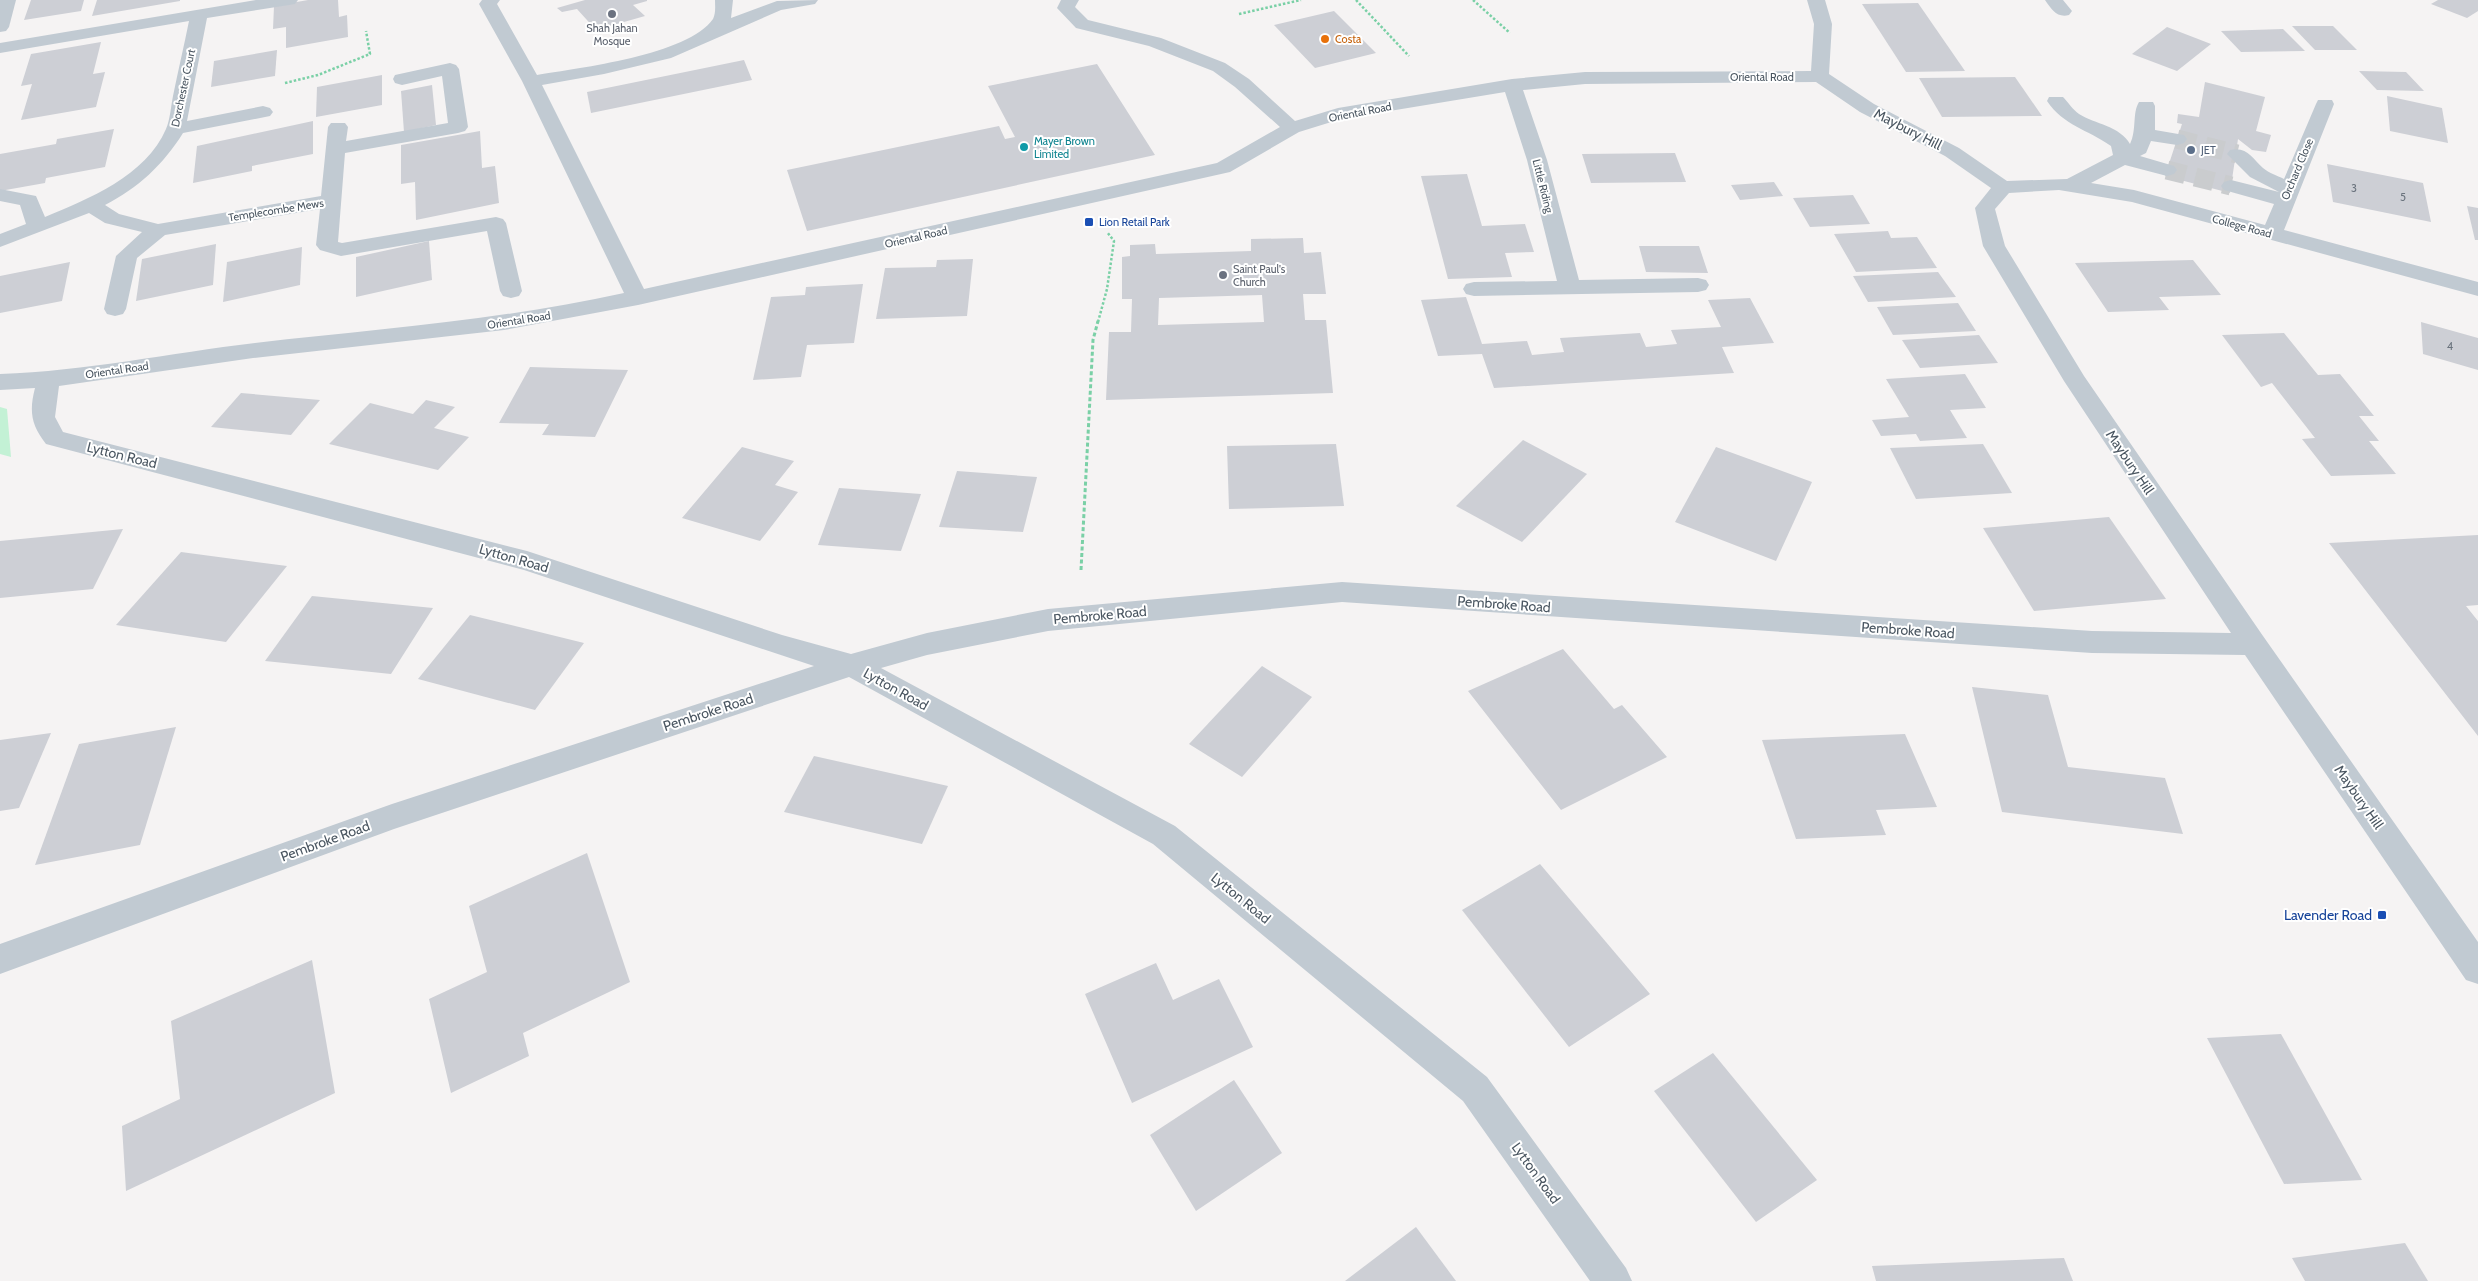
<svg xmlns="http://www.w3.org/2000/svg" width="2478" height="1281" viewBox="0 0 2478 1281" font-family="Cabin,sans-serif">
	<style>
		.green { fill: #c3f1d5 }
		.building { fill: #cdcfd5; fill-rule: evenodd }
		.lines { fill: none; stroke-linecap: round; stroke-linejoin: round }
		.minor-tunnel { stroke: #caccce; stroke-width: 19; stroke-dasharray: 19 10; stroke-linecap: butt }
		.path-far1 { stroke: #7ad0a6; stroke-width: 2.5; stroke-dasharray: 2.5 2; stroke-linecap: butt }
		.path { stroke: #7ad0a6; stroke-width: 3; stroke-dasharray: 4 2.5; stroke-linecap: butt }
		.minor { fill: #c1cad2; fill-rule: evenodd }
		.worship-dot { fill: #6b7280; stroke: #fff; stroke-width: 2 }
		.food-dot { fill: #e8710a; stroke: #fff; stroke-width: 2 }
		.culture-dot { fill: #0f9aa8; stroke: #fff; stroke-width: 2 }
		.service-dot { fill: #5c6f8a; stroke: #fff; stroke-width: 2 }
		.transit-dot { fill: #1a4fb4; stroke: #fff; stroke-width: 2 }
		.labels { text-anchor: middle; stroke-width: 4; stroke-linejoin: round; paint-order: stroke }
		.far-worship-label { font-size: 11px; fill: #5b616d; stroke: #fff }
		.far-food-label { font-size: 11px; fill: #c56008; stroke: #fff; text-anchor: start }
		.far-street-label { font-size: 11px; fill: #4a5661; stroke: #fff }
		.far-culture-label { font-size: 11px; fill: #0d838f; stroke: #fff; text-anchor: start }
		.far-service-label { font-size: 11px; fill: #4e5e75; stroke: #fff; text-anchor: start }
		.number-label { font-size: 11px; fill: #6b747e }
		.far-transit-label { font-size: 11px; fill: #164399; stroke: #fff; text-anchor: start }
		.street-label { font-size: 14px; fill: #4a5661; stroke: #fff }
		.transit-label { font-size: 14px; fill: #164399; stroke: #fff; text-anchor: end }
	</style>
	<rect width="100%" height="100%" fill="#f5f3f3"/>
	<path class="green" d="M 0,407 L 7,409 L 11,457 L 0,454 Z"/>
	<g class="building">
		<path d="M 31,0 L 84,0 L 81,11 L 24,20 Z"/>
		<path d="M 97,0 L 180,0 L 180,1 L 92,16 Z"/>
		<path d="M 308,0 L 338,0 L 339,17 L 347,15 L 348,37 L 286,48 L 286,27 L 273,29 L 274,6 Z"/>
		<path d="M 585,0 L 647,0 L 647,1 L 633,5 L 645,16 L 596,30 L 577,9 L 562,12 L 557,8 Z"/>
		<path d="M 2438,0 L 2478,0 L 2478,11 L 2467,18 L 2431,4 Z"/>
		<path d="M 1918,3 L 1965,71 L 1906,72 L 1862,4 Z"/>
		<path d="M 1334,11 L 1376,53 L 1315,68 L 1274,25 Z"/>
		<path d="M 2292,26 L 2333,26 L 2357,50 L 2315,50 Z"/>
		<path d="M 2167,27 L 2211,44 L 2177,71 L 2132,54 Z"/>
		<path d="M 2283,29 L 2305,51 L 2241,52 L 2221,31 Z"/>
		<path d="M 101,42 L 93,74 L 105,72 L 96,107 L 21,120 L 32,84 L 21,86 L 31,54 Z"/>
		<path d="M 277,50 L 275,76 L 211,87 L 214,61 Z"/>
		<path d="M 744,60 L 752,80 L 591,113 L 587,92 Z"/>
		<path d="M 1097,64 L 1155,155 L 807,231 L 787,170 L 999,126 L 1005,139 L 1015,137 L 988,86 Z"/>
		<path d="M 2359,71 L 2406,72 L 2424,91 L 2377,90 Z"/>
		<path d="M 382,75 L 382,105 L 316,117 L 317,87 Z"/>
		<path d="M 2015,77 L 2042,116 L 1942,117 L 1919,78 Z"/>
		<path d="M 2205,82 L 2265,97 L 2256,131 L 2271,135 L 2266,152 L 2252,150 L 2238,139 L 2230,193 L 2165,176 L 2182,124 L 2177,123 L 2178,114 L 2199,117 Z"/>
		<path d="M 432,85 L 436,125 L 404,132 L 401,91 Z"/>
		<path d="M 2387,96 L 2442,108 L 2448,143 L 2390,131 Z"/>
		<path d="M 313,121 L 313,154 L 252,166 L 252,171 L 193,183 L 197,146 Z"/>
		<path d="M 114,129 L 105,167 L 46,178 L 45,183 L 0,191 L 0,154 L 56,144 L 57,139 Z"/>
		<path d="M 480,131 L 482,168 L 495,166 L 499,203 L 416,220 L 415,182 L 401,184 L 401,145 Z"/>
		<path d="M 1675,153 L 1686,182 L 1591,183 L 1582,154 Z"/>
		<path d="M 2327,164 L 2423,183 L 2431,222 L 2333,202 Z"/>
		<path d="M 1467,174 L 1482,226 L 1525,224 L 1534,252 L 1505,253 L 1512,277 L 1448,279 L 1421,176 Z"/>
		<path d="M 1774,182 L 1783,196 L 1740,200 L 1731,185 Z"/>
		<path d="M 1853,195 L 1870,224 L 1810,227 L 1793,198 Z"/>
		<path d="M 2467,206 L 2478,208 L 2478,240 L 2475,240 Z"/>
		<path d="M 1888,231 L 1891,238 L 1917,237 L 1937,268 L 1856,272 L 1834,234 Z"/>
		<path d="M 1303,238 L 1304,253 L 1321,252 L 1326,294 L 1303,294 L 1305,320 L 1326,320 L 1333,393 L 1106,400 L 1109,332 L 1131,332 L 1132,299 L 1122,299 L 1122,257 L 1130,256 L 1130,245 L 1155,244 L 1156,254 L 1251,251 L 1251,239 ZM 1262,295 L 1264,322 L 1158,325 L 1159,298 Z"/>
		<path d="M 429,241 L 432,280 L 356,297 L 356,257 Z"/>
		<path d="M 216,244 L 213,285 L 136,301 L 142,259 Z"/>
		<path d="M 1639,246 L 1699,246 L 1708,273 L 1646,272 Z"/>
		<path d="M 302,247 L 300,285 L 223,302 L 227,262 Z"/>
		<path d="M 973,259 L 967,316 L 876,319 L 885,268 L 936,267 L 937,260 Z"/>
		<path d="M 2193,260 L 2221,295 L 2159,297 L 2169,310 L 2108,312 L 2075,263 Z"/>
		<path d="M 70,262 L 62,301 L 0,313 L 0,276 Z"/>
		<path d="M 1938,272 L 1956,297 L 1868,302 L 1853,276 Z"/>
		<path d="M 863,284 L 854,343 L 807,345 L 801,377 L 753,380 L 771,297 L 805,295 L 806,287 Z"/>
		<path d="M 1466,297 L 1482,344 L 1527,341 L 1532,355 L 1564,352 L 1560,338 L 1640,333 L 1646,347 L 1677,344 L 1671,330 L 1721,327 L 1708,300 L 1750,298 L 1774,343 L 1722,347 L 1734,373 L 1494,388 L 1482,354 L 1438,356 L 1421,300 Z"/>
		<path d="M 1958,303 L 1976,331 L 1893,335 L 1877,307 Z"/>
		<path d="M 2421,322 L 2478,338 L 2478,370 L 2423,354 Z"/>
		<path d="M 2284,333 L 2318,375 L 2340,374 L 2374,416 L 2359,416 L 2379,441 L 2369,441 L 2396,474 L 2331,476 L 2302,439 L 2315,438 L 2272,383 L 2261,387 L 2222,335 Z"/>
		<path d="M 1979,335 L 1998,363 L 1920,368 L 1902,340 Z"/>
		<path d="M 530,367 L 628,370 L 595,437 L 542,435 L 549,424 L 499,423 Z"/>
		<path d="M 1965,374 L 1986,408 L 1950,410 L 1967,438 L 1920,441 L 1916,434 L 1881,436 L 1872,420 L 1909,417 L 1886,379 Z"/>
		<path d="M 241,393 L 320,400 L 291,435 L 211,427 Z"/>
		<path d="M 426,400 L 455,407 L 434,428 L 469,437 L 438,470 L 329,444 L 370,403 L 413,414 Z"/>
		<path d="M 1523,440 L 1587,474 L 1522,542 L 1456,506 Z"/>
		<path d="M 1336,444 L 1344,506 L 1229,509 L 1227,446 Z"/>
		<path d="M 1983,444 L 2012,493 L 1916,499 L 1890,448 Z"/>
		<path d="M 742,447 L 794,461 L 775,485 L 798,492 L 760,541 L 682,518 Z"/>
		<path d="M 1716,447 L 1812,482 L 1776,561 L 1675,522 Z"/>
		<path d="M 957,471 L 1037,477 L 1023,532 L 939,527 Z"/>
		<path d="M 839,488 L 921,494 L 901,551 L 818,545 Z"/>
		<path d="M 2109,517 L 2166,599 L 2034,611 L 1983,528 Z"/>
		<path d="M 123,529 L 93,589 L 0,598 L 0,541 Z"/>
		<path d="M 2478,535 L 2478,605 L 2466,606 L 2478,621 L 2478,736 L 2329,543 Z"/>
		<path d="M 181,552 L 287,566 L 226,642 L 116,625 Z"/>
		<path d="M 312,596 L 433,608 L 391,674 L 265,661 Z"/>
		<path d="M 470,615 L 584,643 L 535,710 L 418,679 Z"/>
		<path d="M 1563,649 L 1614,709 L 1622,705 L 1667,757 L 1561,810 L 1468,691 Z"/>
		<path d="M 1262,666 L 1312,697 L 1242,777 L 1189,744 Z"/>
		<path d="M 1972,687 L 2048,695 L 2068,767 L 2165,778 L 2183,834 L 2002,812 Z"/>
		<path d="M 176,727 L 140,845 L 35,865 L 79,744 Z"/>
		<path d="M 51,733 L 19,808 L 0,811 L 0,740 Z"/>
		<path d="M 1905,734 L 1937,807 L 1876,810 L 1886,835 L 1796,839 L 1762,740 Z"/>
		<path d="M 814,756 L 948,786 L 922,844 L 784,812 Z"/>
		<path d="M 587,853 L 630,982 L 523,1033 L 529,1056 L 451,1093 L 429,999 L 487,972 L 469,906 Z"/>
		<path d="M 1540,864 L 1650,994 L 1569,1047 L 1462,910 Z"/>
		<path d="M 312,960 L 335,1093 L 126,1191 L 122,1126 L 180,1099 L 171,1021 Z"/>
		<path d="M 1156,963 L 1173,1000 L 1219,979 L 1253,1047 L 1132,1103 L 1085,994 Z"/>
		<path d="M 2281,1034 L 2362,1180 L 2284,1184 L 2207,1038 Z"/>
		<path d="M 1713,1053 L 1817,1180 L 1756,1222 L 1654,1091 Z"/>
		<path d="M 1234,1080 L 1282,1153 L 1196,1211 L 1150,1135 Z"/>
		<path d="M 1416,1227 L 1456,1281 L 1345,1281 Z"/>
		<path d="M 2405,1243 L 2428,1281 L 2305,1281 L 2292,1258 Z"/>
		<path d="M 2064,1258 L 2073,1281 L 1876,1281 L 1872,1266 Z"/>
	</g>
	<g class="lines">
		<g class="minor-tunnel">
			<path d="M 2177,139 L 2237,154"/>
			<path d="M 2167,170 L 2231,186"/>
		</g>
		<g class="path-far1">
			<path d="M 1356,0 L 1409,56"/>
			<path d="M 1473,0 L 1510,33"/>
			<path d="M 1239,14 L 1301,0"/>
			<path d="M 285,83 L 318,75 L 370,54 L 366,31"/>
			<path d="M 1098,322 L 1107,289 L 1114,241 L 1107,232"/>
		</g>
		<path class="path" d="M 1081,570 L 1093,340 L 1098,321"/>
		<g class="minor">
			<path d="M 0,0 L 16,0 L 9,27 L 6,31 L 0,32 Z"/>
			<path d="M 256,0 L 298,0 L 295,4 L 289,5 L 207,18 L 187,121 L 263,106 L 270,108 L 273,112 L 270,116 L 183,133 C 163,165 138,188 105,205 L 119,214 L 158,224 L 321,196 L 328,127 L 331,123 L 345,123 L 348,127 L 346,141 L 448,123 L 442,76 L 402,85 L 395,83 L 393,79 L 395,75 L 450,63 L 456,65 L 459,69 L 468,127 L 465,131 L 458,133 L 345,153 L 338,242 L 342,243 L 496,217 L 503,219 L 506,223 L 522,291 L 519,296 L 511,298 L 503,296 L 500,291 L 487,231 L 341,256 L 320,250 L 316,245 L 320,209 L 165,235 L 137,258 L 126,309 L 123,314 L 115,316 L 107,314 L 104,309 L 116,256 L 142,232 L 105,223 L 89,213 L 0,247 L 0,234 L 26,224 L 20,205 L 0,201 L 0,189 L 36,196 L 45,217 C 88,199 146,176 166,129 C 170,120 171,106 173,96 C 178,71 184,46 189,21 L 0,53 L 0,43 Z"/>
			<path d="M 482,0 L 500,0 L 497,4 L 537,75 C 579,68 688,55 713,19 C 716,13 715,6 715,0 L 733,0 L 731,18 L 777,1 L 818,0 L 815,4 L 781,10 L 671,58 L 604,74 L 542,85 L 644,289 L 1217,163 L 1280,127 L 1235,87 L 1213,71 L 1149,46 L 1076,28 L 1057,8 L 1061,0 L 1079,0 L 1075,7 L 1088,20 L 1161,38 L 1225,63 L 1249,79 L 1295,121 L 1338,108 L 1512,79 L 1585,72 L 1811,71 L 1814,24 L 1807,0 L 1825,0 L 1832,24 L 1829,74 L 1874,104 L 1959,148 L 2007,181 L 2067,179 L 2113,155 L 2111,146 C 2087,129 2064,126 2047,101 L 2049,97 L 2063,97 C 2068,102 2073,110 2079,114 C 2095,124 2120,126 2130,144 C 2137,130 2132,113 2139,102 L 2153,102 L 2155,106 L 2155,130 L 2184,135 L 2187,139 L 2184,143 L 2177,145 L 2151,141 L 2146,153 L 2140,156 L 2174,166 L 2177,170 L 2174,174 L 2167,176 L 2125,165 L 2091,183 L 2134,190 L 2265,225 L 2274,204 L 2224,190 L 2221,186 L 2224,182 L 2231,180 L 2279,192 L 2250,177 L 2227,154 L 2230,150 C 2247,146 2252,158 2263,168 C 2269,173 2278,176 2284,179 L 2316,104 L 2318,100 L 2332,100 L 2334,104 L 2284,230 L 2478,282 L 2478,296 L 2132,202 L 2059,190 L 2009,193 L 1995,209 L 2005,246 L 2084,376 L 2263,636 L 2478,942 L 2478,984 L 2466,980 L 2245,655 L 2092,653 L 1342,602 L 1048,631 L 927,655 L 881,668 L 1175,826 L 1487,1077 L 1626,1268 L 1632,1281 L 1590,1281 L 1463,1101 L 1153,844 L 849,677 L 394,829 L 0,974 L 0,944 L 392,804 L 814,666 L 524,570 L 46,444 C 31,425 29,411 35,388 L 0,390 L 0,374 C 86,371 170,353 255,343 C 378,329 502,320 624,293 L 522,81 L 479,4 ZM 1816,82 L 1860,112 L 1945,156 L 1991,188 L 1975,208 L 1983,246 L 2064,381 L 2231,633 L 2092,631 L 1342,582 L 1048,609 L 927,633 L 851,654 L 782,635 L 527,551 L 63,432 L 55,417 L 59,386 L 253,358 L 504,330 L 638,305 L 1230,172 L 1299,132 L 1341,119 L 1505,92 L 1527,160 L 1557,281 L 1474,282 L 1466,284 L 1463,289 L 1466,294 L 1474,296 L 1698,292 L 1706,290 L 1709,285 L 1706,280 L 1698,278 L 1579,280 L 1547,160 L 1523,90 L 1585,84 Z"/>
			<path d="M 2045,0 L 2063,0 L 2072,11 L 2069,15 C 2057,18 2052,10 2045,0 Z"/>
		</g>
	</g>
	<g class="worship-dot">
		<circle cx="612" cy="14" r="5"/>
		<circle cx="1223" cy="275" r="5"/>
	</g>
	<circle class="food-dot" cx="1325" cy="39" r="5"/>
	<circle class="culture-dot" cx="1024" cy="147" r="5"/>
	<circle class="service-dot" cx="2191" cy="150" r="5"/>
	<g class="transit-dot">
		<rect x="1084" y="217" width="10" height="10" rx="2.5"/>
		<rect x="2377" y="910" width="10" height="10" rx="2.5"/>
	</g>
	<g class="labels">
		<g class="far-worship-label">
			<text x="612" y="32">Shah Jahan<tspan x="612" dy="13">Mosque</tspan></text>
			<text x="1233" y="273" text-anchor="start">Saint Paul's<tspan x="1233" dy="13">Church</tspan></text>
		</g>
		<g class="far-food-label">
			<text x="1335" y="43">Costa</text>
		</g>
		<g class="far-street-label">
			<text x="1762" y="81">Oriental Road</text>
			<text transform="translate(183 88) rotate(-78)" y="4">Dorchester Court</text>
			<text transform="translate(1360 112) rotate(-11)" y="4">Oriental Road</text>
			<text transform="translate(2297 169) rotate(-67)" y="4">Orchard Close</text>
			<text transform="translate(1543 186) rotate(76)" y="4">Little Riding</text>
			<text transform="translate(276 210) rotate(-9)" y="4">Templecombe Mews</text>
			<text transform="translate(2242 226) rotate(15)" y="4">College Road</text>
			<text transform="translate(916 237) rotate(-13)" y="4">Oriental Road</text>
			<text transform="translate(519 320) rotate(-9)" y="4">Oriental Road</text>
			<text transform="translate(117 370) rotate(-8)" y="4">Oriental Road</text>
		</g>
		<g class="far-culture-label">
			<text x="1034" y="145">Mayer Brown<tspan x="1034" dy="13">Limited</tspan></text>
		</g>
		<g class="far-service-label">
			<text x="2201" y="154">JET</text>
		</g>
		<g class="number-label">
			<text x="2354" y="192">3</text>
			<text x="2403" y="201">5</text>
			<text x="2450" y="350">4</text>
		</g>
		<g class="far-transit-label">
			<text x="1099" y="226">Lion Retail Park</text>
		</g>
		<g class="street-label">
			<text transform="translate(1908 129) rotate(27)" y="5">Maybury Hill</text>
			<text transform="translate(122 455) rotate(14)" y="5">Lytton Road</text>
			<text transform="translate(2130 462) rotate(56)" y="5">Maybury Hill</text>
			<text transform="translate(514 558) rotate(16)" y="5">Lytton Road</text>
			<text transform="translate(1504 604) rotate(4)" y="5">Pembroke Road</text>
			<text transform="translate(1100 615) rotate(-5)" y="5">Pembroke Road</text>
			<text transform="translate(1908 630) rotate(4)" y="5">Pembroke Road</text>
			<text transform="translate(896 689) rotate(29)" y="5">Lytton Road</text>
			<text transform="translate(708 712) rotate(-18)" y="5">Pembroke Road</text>
			<text transform="translate(2359 797) rotate(55)" y="5">Maybury Hill</text>
			<text transform="translate(325 841) rotate(-20)" y="5">Pembroke Road</text>
			<text transform="translate(1241 898) rotate(39)" y="5">Lytton Road</text>
			<text transform="translate(1536 1173) rotate(54)" y="5">Lytton Road</text>
		</g>
		<g class="transit-label">
			<text x="2372" y="920">Lavender Road</text>
		</g>
	</g>
</svg>
